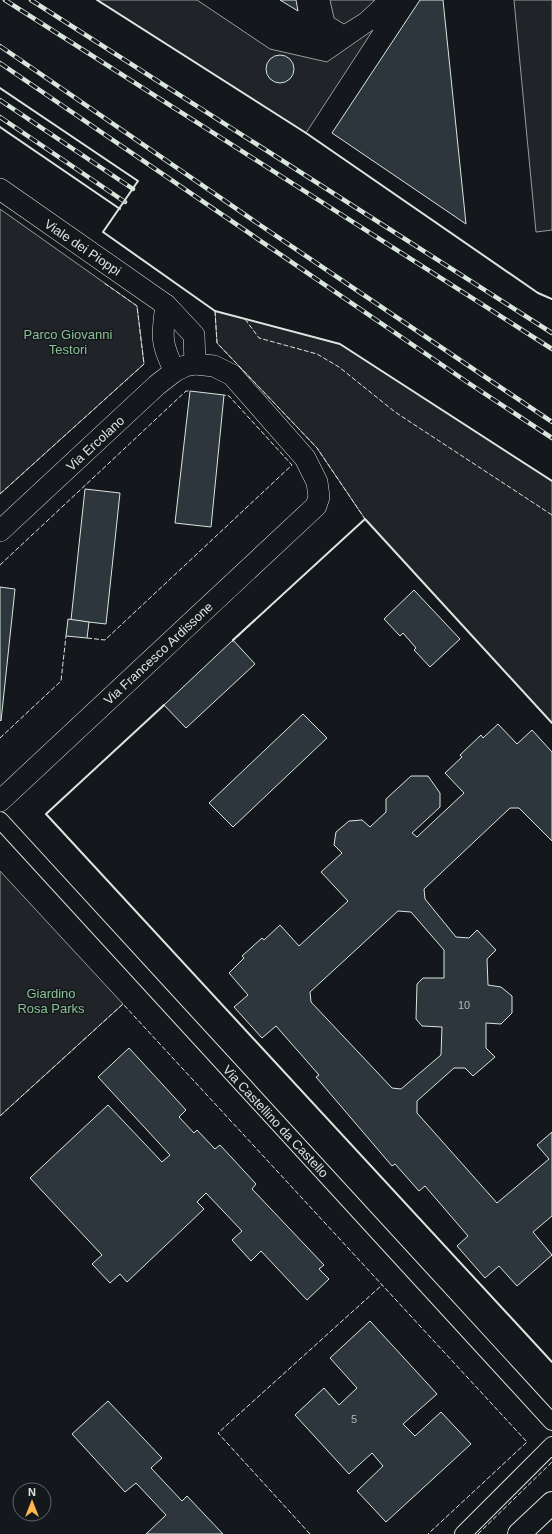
<svg xmlns="http://www.w3.org/2000/svg" width="552" height="1534" viewBox="0 0 552 1534" font-family="Helvetica,sans-serif">
	<style>
		.green { fill: #202428; stroke: #939e99 }
		.building { fill: #2c363c; stroke: #d8e6dc; fill-rule: evenodd }
		.lines { fill: none; stroke-linecap: round; stroke-linejoin: round }
		.pedestrian-casing { stroke: #d8e6dc; stroke-width: 18 }
		.minor-casing { stroke: #d8e6dc; stroke-width: 22 }
		.primary-casing { stroke: #d8e6dc; stroke-width: 24 }
		.pedestrian { stroke: #14181c; stroke-width: 16 }
		.minor { stroke: #14181c; stroke-width: 21 }
		.primary { stroke: #14181c; stroke-width: 22 }
		.rail-casing { stroke: #d8e6dc; stroke-width: 4.5 }
		.rail { stroke: #14181c; stroke-width: 3; stroke-dasharray: 9; stroke-linecap: butt }
		.fence { stroke: #d8e6dc; stroke-width: 1; stroke-dasharray: 5 2; stroke-linecap: butt }
		.wall { stroke: #d8e6dc; stroke-width: 2 }
		.labels { text-anchor: middle; stroke-width: 3; stroke-linejoin: round; paint-order: stroke }
		.number-label { font-size: 11px; fill: #adbab4 }
		.street-label { font-size: 13px; fill: #d8e6dc; stroke: #14181c }
		.park-label { font-size: 13px; fill: #8ac095; stroke: #14181c }
	</style>
	<rect width="100%" height="100%" fill="#14181c"/>
	<g class="green">
		<path d="M 97,0 L 197,0 L 270,49 L 327,62 L 373,30 L 306,133 Z"/>
		<path d="M 330,0 L 375,0 L 360,14 L 344,24 L 334,18 Z"/>
		<path d="M 514,0 L 552,0 L 552,230 L 536,232 Z"/>
		<path d="M 0,209 L 137,306 L 144,364 L 0,494 Z"/>
		<path d="M 215,311 L 340,344 L 552,481 L 552,723 L 365,519 L 317,448 L 217,343 Z"/>
		<path d="M 0,871 L 123,1004 L 0,1116 Z"/>
	</g>
	<g class="building">
		<path d="M 280,0 L 296,0 L 298,11 Z"/>
		<path d="M 420,0 L 443,0 L 466,224 L 332,133 Z"/>
		<circle cx="280" cy="69" r="14"/>
		<path d="M 190,391 L 224,395 L 211,527 L 175,523 Z"/>
		<path d="M 85,489 L 120,493 L 106,624 L 71,620 Z"/>
		<path d="M 0,587 L 15,589 L 1,721 L 0,720 Z"/>
		<path d="M 414,590 L 460,639 L 430,667 L 414,650 L 416,648 L 403,633 L 400,636 L 384,619 Z"/>
		<path d="M 68,619 L 89,622 L 87,638 L 66,636 Z"/>
		<path d="M 233,640 L 255,664 L 186,728 L 164,705 Z"/>
		<path d="M 303,714 L 327,738 L 233,827 L 209,803 Z"/>
		<path d="M 498,724 L 517,744 L 532,730 L 552,752 L 552,841 L 519,808 L 510,808 L 424,889 L 425,899 L 456,937 L 469,938 L 477,930 L 496,950 L 487,959 L 488,985 L 501,987 L 512,996 L 512,1013 L 501,1024 L 486,1023 L 486,1048 L 495,1057 L 473,1076 L 465,1068 L 454,1068 L 417,1101 L 417,1113 L 497,1203 L 549,1159 L 537,1145 L 552,1132 L 552,1216 L 533,1232 L 552,1255 L 517,1286 L 499,1266 L 485,1278 L 457,1246 L 468,1236 L 425,1186 L 419,1191 L 395,1164 L 392,1166 L 316,1077 L 319,1075 L 276,1026 L 262,1038 L 234,1007 L 248,995 L 229,973 L 244,958 L 242,956 L 262,938 L 264,940 L 280,925 L 299,946 L 348,901 L 321,872 L 342,853 L 334,845 L 336,832 L 349,821 L 362,820 L 370,827 L 386,812 L 386,799 L 411,776 L 428,776 L 440,793 L 440,807 L 412,833 L 417,837 L 464,793 L 445,773 L 462,757 L 460,755 L 481,735 L 483,738 ZM 398,911 L 411,912 L 444,950 L 444,978 L 423,978 L 417,984 L 416,1019 L 422,1026 L 442,1027 L 441,1055 L 401,1089 L 392,1088 L 311,1002 L 310,992 Z"/>
		<path d="M 129,1048 L 186,1110 L 179,1117 L 194,1133 L 197,1130 L 215,1149 L 220,1145 L 256,1184 L 252,1189 L 324,1265 L 319,1269 L 329,1279 L 307,1300 L 261,1251 L 251,1261 L 232,1240 L 242,1231 L 206,1193 L 197,1202 L 204,1209 L 127,1282 L 120,1274 L 110,1283 L 92,1264 L 102,1255 L 30,1178 L 108,1105 L 162,1162 L 170,1155 L 98,1077 Z"/>
		<path d="M 370,1321 L 437,1394 L 403,1424 L 415,1436 L 441,1412 L 471,1444 L 386,1522 L 357,1491 L 383,1466 L 372,1453 L 349,1474 L 295,1415 L 324,1388 L 339,1405 L 357,1388 L 330,1358 Z"/>
		<path d="M 108,1401 L 162,1458 L 151,1468 L 182,1501 L 187,1496 L 223,1534 L 146,1534 L 166,1515 L 136,1483 L 125,1492 L 72,1434 Z"/>
	</g>
	<g class="lines">
		<g class="pedestrian-casing">
			<g id="pedestrian">
				<path d="M 0,820 L 552,1422"/>
				<path d="M 463,1534 L 552,1445"/>
			</g>
		</g>
		<g class="minor-casing">
			<g id="minor">
				<path d="M 0,189 L 166,305 L 194,335 L 195,364"/>
				<path d="M 166,305 C 162,334 160,344 175,371"/>
				<path d="M 0,531 L 157,385 L 175,371 L 185,366 L 195,364 L 214,366 L 232,375 L 305,458 L 317,482 L 319,497 L 316,506 L 0,801"/>
			</g>
		</g>
		<g class="primary-casing">
			<path id="primary" d="M 519,1534 L 552,1503"/>
		</g>
		<use href="#pedestrian" class="pedestrian"/>
		<use href="#minor" class="minor"/>
		<use href="#primary" class="primary"/>
		<g class="rail-casing">
			<g id="rail">
				<path d="M 5,0 L 552,349"/>
				<path d="M 31,0 L 552,333"/>
				<path d="M 0,46 L 260,225 L 552,422"/>
				<path d="M 0,63 L 470,384 L 552,438"/>
				<path d="M 0,100 L 133,189"/>
				<path d="M 0,117 L 125,202"/>
			</g>
		</g>
		<use href="#rail" class="rail"/>
		<g class="fence">
			<path d="M 215,311 L 217,343 L 317,448 L 365,519"/>
			<path d="M 245,319 L 259,338 L 317,354 L 339,367 L 395,412 L 552,515"/>
			<path d="M 0,494 L 144,364 L 137,306 L 104,283"/>
			<path d="M 0,565 L 186,391 L 190,391"/>
			<path d="M 87,638 L 105,640 L 292,465 L 229,396 L 224,395"/>
			<path d="M 232,642 L 365,519 L 552,723"/>
			<path d="M 166,703 L 46,814 L 552,1362"/>
			<path d="M 0,738 L 61,681 L 66,636"/>
			<path d="M 0,1116 L 123,1004 L 527,1442 L 428,1534"/>
			<path d="M 310,1534 L 218,1433 L 382,1285"/>
			<path d="M 478,1534 L 552,1462"/>
		</g>
		<g class="wall">
			<path d="M 97,0 L 306,133 L 538,293 L 552,299"/>
			<path d="M 0,88 L 138,181 L 103,232 L 215,311 L 340,344 L 552,481"/>
			<path d="M 0,127 L 120,209"/>
			<path d="M 233,640 L 365,519 L 552,723"/>
			<path d="M 164,705 L 46,814 L 552,1362"/>
		</g>
	</g>
	<g class="labels">
		<g class="number-label">
			<text x="464" y="1009">10</text>
			<text x="354" y="1423">5</text>
		</g>
		<g class="street-label">
			<text transform="translate(83 247) rotate(34)" y="5">Viale dei Pioppi</text>
			<text transform="translate(95 443) rotate(-43)" y="5">Via Ercolano</text>
			<text transform="translate(158 653) rotate(-43)" y="5">Via Francesco Ardissone</text>
			<text transform="translate(276 1121) rotate(47)" y="5">Via Castellino da Castello</text>
		</g>
		<g class="park-label">
			<text x="68" y="339">Parco Giovanni<tspan x="68" dy="15">Testori</tspan></text>
			<text x="51" y="998">Giardino<tspan x="51" dy="15">Rosa Parks</tspan></text>
		</g>
	</g>
	<g transform="translate(32 1502)"><circle r="19" fill="#14181c" stroke="#626a69"/>
	<path d="M0-3L7 15L0 10L-7 15Z" fill="#ffb74d"/>
	<text y="-6" font-size="11" font-weight="bold" text-anchor="middle" fill="#d8e6dc">N</text>
	</g>
</svg>
